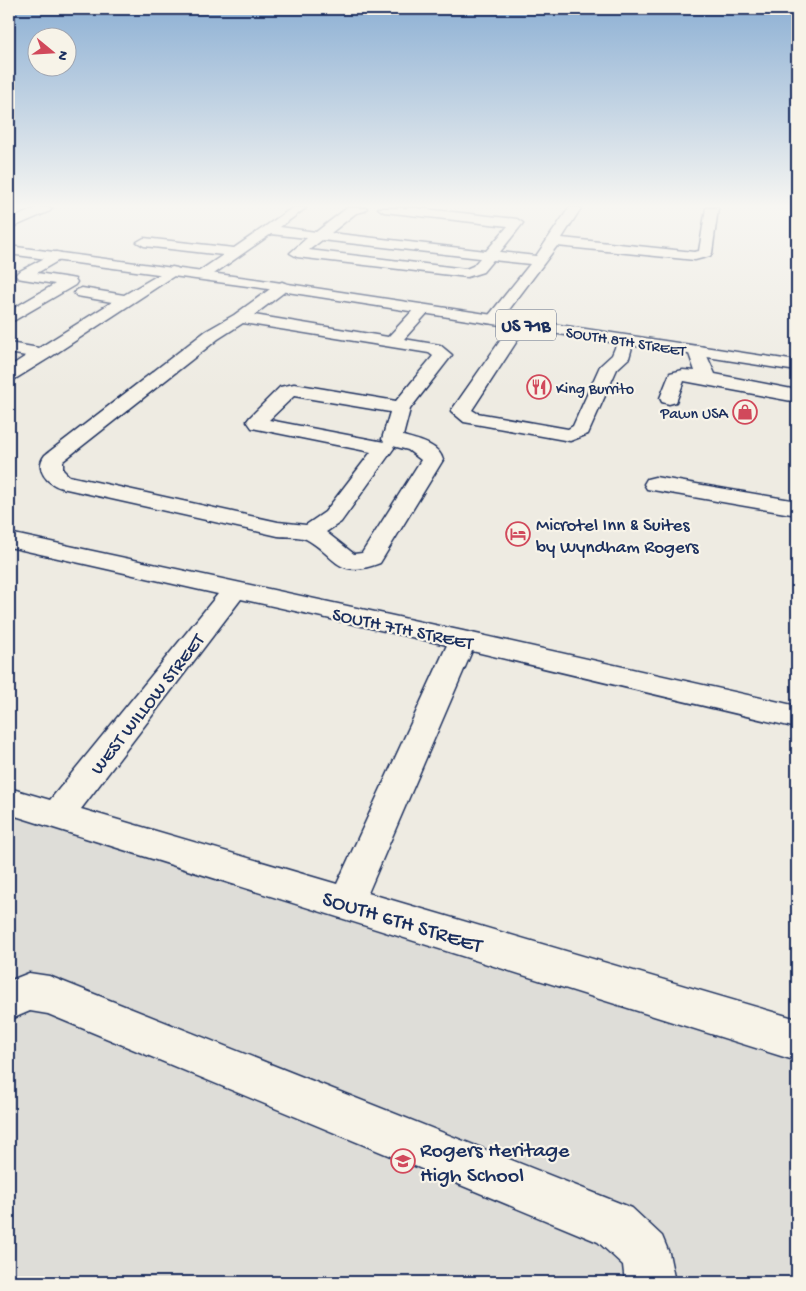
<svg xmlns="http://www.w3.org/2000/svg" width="806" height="1291" viewBox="0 0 806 1291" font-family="'Gochi Hand',sans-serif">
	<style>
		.built { fill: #deddd8 }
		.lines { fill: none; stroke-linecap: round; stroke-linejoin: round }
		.minor-casing { stroke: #1b2f5e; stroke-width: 3 }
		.major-casing { stroke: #1b2f5e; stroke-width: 3 }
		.minor { fill: #f7f3e8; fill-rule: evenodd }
		.major { fill: #f7f3e8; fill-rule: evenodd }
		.labels { text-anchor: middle; stroke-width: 4.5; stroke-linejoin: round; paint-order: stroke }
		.far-street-label { font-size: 16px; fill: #1b2f5e; stroke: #f7f3e8 }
		.far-poi-label { font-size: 16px; fill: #1b2f5e; stroke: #f7f3e8; text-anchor: start }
		.shield { fill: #f7f3e8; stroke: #5d6a87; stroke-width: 1 }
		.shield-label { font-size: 18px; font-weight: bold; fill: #1b2f5e }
		.poi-label { font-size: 19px; fill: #1b2f5e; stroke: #f7f3e8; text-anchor: start }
		.street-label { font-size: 19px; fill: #1b2f5e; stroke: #f7f3e8 }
		.near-street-label { font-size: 22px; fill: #1b2f5e; stroke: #f7f3e8 }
		.near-poi-label { font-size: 22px; fill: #1b2f5e; stroke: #f7f3e8; text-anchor: start }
	</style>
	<rect width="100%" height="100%" fill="#eeebe2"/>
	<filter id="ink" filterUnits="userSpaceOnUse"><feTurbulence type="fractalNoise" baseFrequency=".02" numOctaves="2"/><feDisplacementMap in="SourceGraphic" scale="10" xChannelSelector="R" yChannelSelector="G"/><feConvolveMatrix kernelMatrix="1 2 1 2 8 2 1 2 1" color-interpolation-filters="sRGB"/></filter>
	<g filter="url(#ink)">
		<path class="built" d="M 9,799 L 797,1040 L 797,1282 L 9,1282 Z"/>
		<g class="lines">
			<g class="minor-casing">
				<g id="minor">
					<path d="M 36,208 L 52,208 L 50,211 L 9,229 L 9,220 Z"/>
					<path d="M 292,208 L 306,208 L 280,227 L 316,232 L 347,208 L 367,208 L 365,211 L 356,213 L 331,233 L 486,251 L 508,226 L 384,212 L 378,208 L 416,208 L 517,219 L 523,223 L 500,252 L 536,256 L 569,208 L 581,208 L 562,238 L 694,252 L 699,251 L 706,208 L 718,208 L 712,253 L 710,256 L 695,260 L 557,246 L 499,323 L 487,323 L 485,320 L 530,264 L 493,260 L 483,272 L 467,277 L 297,257 L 290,253 L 307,238 L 271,234 L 208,278 L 198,278 L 196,275 L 198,272 L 223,255 L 144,246 L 137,242 L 144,238 L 234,248 ZM 322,240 L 480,258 L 473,266 L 466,269 L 309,250 Z"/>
					<path d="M 56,252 L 61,253 L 63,256 L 61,259 L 37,273 L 70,278 L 75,279 L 77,282 L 75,285 L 15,320 L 9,322 L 9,311 L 55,284 L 23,279 L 18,278 L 16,275 L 18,272 Z"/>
					<path d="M 172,267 L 177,268 L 179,271 L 177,274 L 49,358 L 15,379 L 9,380 L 9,367 L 26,356 L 9,353 L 9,343 L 39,348 L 112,302 L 77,296 L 74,293 L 77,290 L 82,288 L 124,295 Z"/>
					<path d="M 282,282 L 287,284 L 290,287 L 287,290 L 254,315 L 388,337 L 417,306 L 429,306 L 431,309 L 404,339 L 440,345 L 452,355 L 410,409 L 403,436 C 417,440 439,444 443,460 L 380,563 C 335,580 337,556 306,539 C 299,536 286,537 278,536 L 62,488 C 47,484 34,469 45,455 L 206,331 L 234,315 L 277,284 ZM 243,323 L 429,353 L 433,356 L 396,401 L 294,384 L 280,387 L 250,417 L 247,421 L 252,428 L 371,452 L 325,512 L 306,525 L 278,522 L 69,476 L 63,470 L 63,461 L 218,339 ZM 294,396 L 390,412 L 382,439 L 384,442 L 269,420 ZM 393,446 L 408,450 L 421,460 L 362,553 L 354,554 L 326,532 L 341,522 L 394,448 Z"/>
					<path d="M 520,319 L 526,321 L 528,324 L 472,410 L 477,413 L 568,429 L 573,426 L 600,366 L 612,355 L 620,336 L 632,336 L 634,340 L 629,358 L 617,369 L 588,434 L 570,441 L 464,422 L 451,411 L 514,321 Z"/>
					<path d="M 697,346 L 703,347 L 715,374 L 797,390 L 797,402 L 684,381 L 676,402 L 669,404 L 662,402 L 660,398 L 670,373 L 683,370 L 695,371 L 688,351 L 691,347 Z"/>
					<path d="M 655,477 L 797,501 L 797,515 L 647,489 L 644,484 L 647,479 Z"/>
					<path d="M 9,533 L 463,631 L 797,706 L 797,728 L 472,651 L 368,893 L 797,1019 L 797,1061 L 9,814 L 9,788 L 50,800 L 218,594 L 9,547 ZM 241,599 L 447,645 L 337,884 L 81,809 Z"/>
					<path d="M 29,973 L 49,976 L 632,1208 L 662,1236 L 669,1253 L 675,1282 L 625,1282 L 623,1265 L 598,1242 L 48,1014 L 30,1011 L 9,1020 L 9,981 Z"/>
				</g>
			</g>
			<g class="major-casing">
				<path id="major" d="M 9,246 L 255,279 L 797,361 L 797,371 L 255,287 L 9,254 Z"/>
			</g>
			<use href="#minor" class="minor"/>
			<use href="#major" class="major"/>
		</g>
	</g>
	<linearGradient id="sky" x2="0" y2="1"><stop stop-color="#8db0d4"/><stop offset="0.53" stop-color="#f7f6f2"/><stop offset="1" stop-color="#f7f6f2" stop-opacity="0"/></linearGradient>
	<rect width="806" height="389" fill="url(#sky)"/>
	<defs>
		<g id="restaurant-ring" transform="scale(1.25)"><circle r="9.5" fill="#f7f3e8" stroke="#d1495b" stroke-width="1.5"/><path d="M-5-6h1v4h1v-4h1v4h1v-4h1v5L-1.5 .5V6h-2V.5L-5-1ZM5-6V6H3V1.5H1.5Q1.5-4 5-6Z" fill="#d1495b"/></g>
		<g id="shop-ring" transform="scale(1.25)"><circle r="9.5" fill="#f7f3e8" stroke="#d1495b" stroke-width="1.5"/><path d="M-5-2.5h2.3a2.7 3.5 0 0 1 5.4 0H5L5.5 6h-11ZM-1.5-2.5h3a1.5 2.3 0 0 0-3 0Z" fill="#d1495b"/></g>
		<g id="hotel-ring" transform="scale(1.25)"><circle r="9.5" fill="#f7f3e8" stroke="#d1495b" stroke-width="1.5"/><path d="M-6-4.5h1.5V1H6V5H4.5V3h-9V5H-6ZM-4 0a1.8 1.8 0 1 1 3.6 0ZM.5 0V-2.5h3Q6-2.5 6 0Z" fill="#d1495b"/></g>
		<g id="school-ring" transform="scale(1.25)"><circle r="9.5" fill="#f7f3e8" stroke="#d1495b" stroke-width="1.5"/><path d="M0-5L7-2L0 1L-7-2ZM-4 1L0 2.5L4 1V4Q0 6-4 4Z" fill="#d1495b"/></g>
	</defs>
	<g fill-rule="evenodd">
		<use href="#restaurant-ring" x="539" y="387"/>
		<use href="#shop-ring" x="745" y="412"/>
		<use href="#hotel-ring" x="518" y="534"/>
		<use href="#school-ring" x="403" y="1161"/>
	</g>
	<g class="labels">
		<g class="far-street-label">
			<text transform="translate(626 340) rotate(9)" y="6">SOUTH 8TH STREET</text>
		</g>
		<g class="far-poi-label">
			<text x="556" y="393">King Burrito</text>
			<text x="728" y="418" text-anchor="end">Pawn USA</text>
		</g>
		<rect class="shield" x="496" y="309.5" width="60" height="31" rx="4"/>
		<g class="shield-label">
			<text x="526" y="331">US 71B</text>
		</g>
		<g class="poi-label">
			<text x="536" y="530">Microtel Inn &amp; Suites<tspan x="536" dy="22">by Wyndham Rogers</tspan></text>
		</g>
		<g class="street-label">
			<text transform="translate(403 627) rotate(12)" y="7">SOUTH 7TH STREET</text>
			<text transform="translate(146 703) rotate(-52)" y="7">WEST WILLOW STREET</text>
		</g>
		<g class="near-street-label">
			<text transform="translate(403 920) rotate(17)" y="8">SOUTH 6TH STREET</text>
		</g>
		<g class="near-poi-label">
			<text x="420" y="1156">Rogers Heritage<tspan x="420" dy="25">High School</tspan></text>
		</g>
	</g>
	<rect width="806" height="1291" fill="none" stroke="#f7f3e8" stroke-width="30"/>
	<rect x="15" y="15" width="776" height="1261" fill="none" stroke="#1b2f5e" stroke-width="2" filter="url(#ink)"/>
	<g transform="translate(52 52) rotate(108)"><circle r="24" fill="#f7f3e8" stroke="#9fa5b1"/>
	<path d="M0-4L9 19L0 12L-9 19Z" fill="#d1495b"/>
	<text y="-8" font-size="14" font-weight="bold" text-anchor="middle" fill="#1b2f5e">N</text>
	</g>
</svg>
